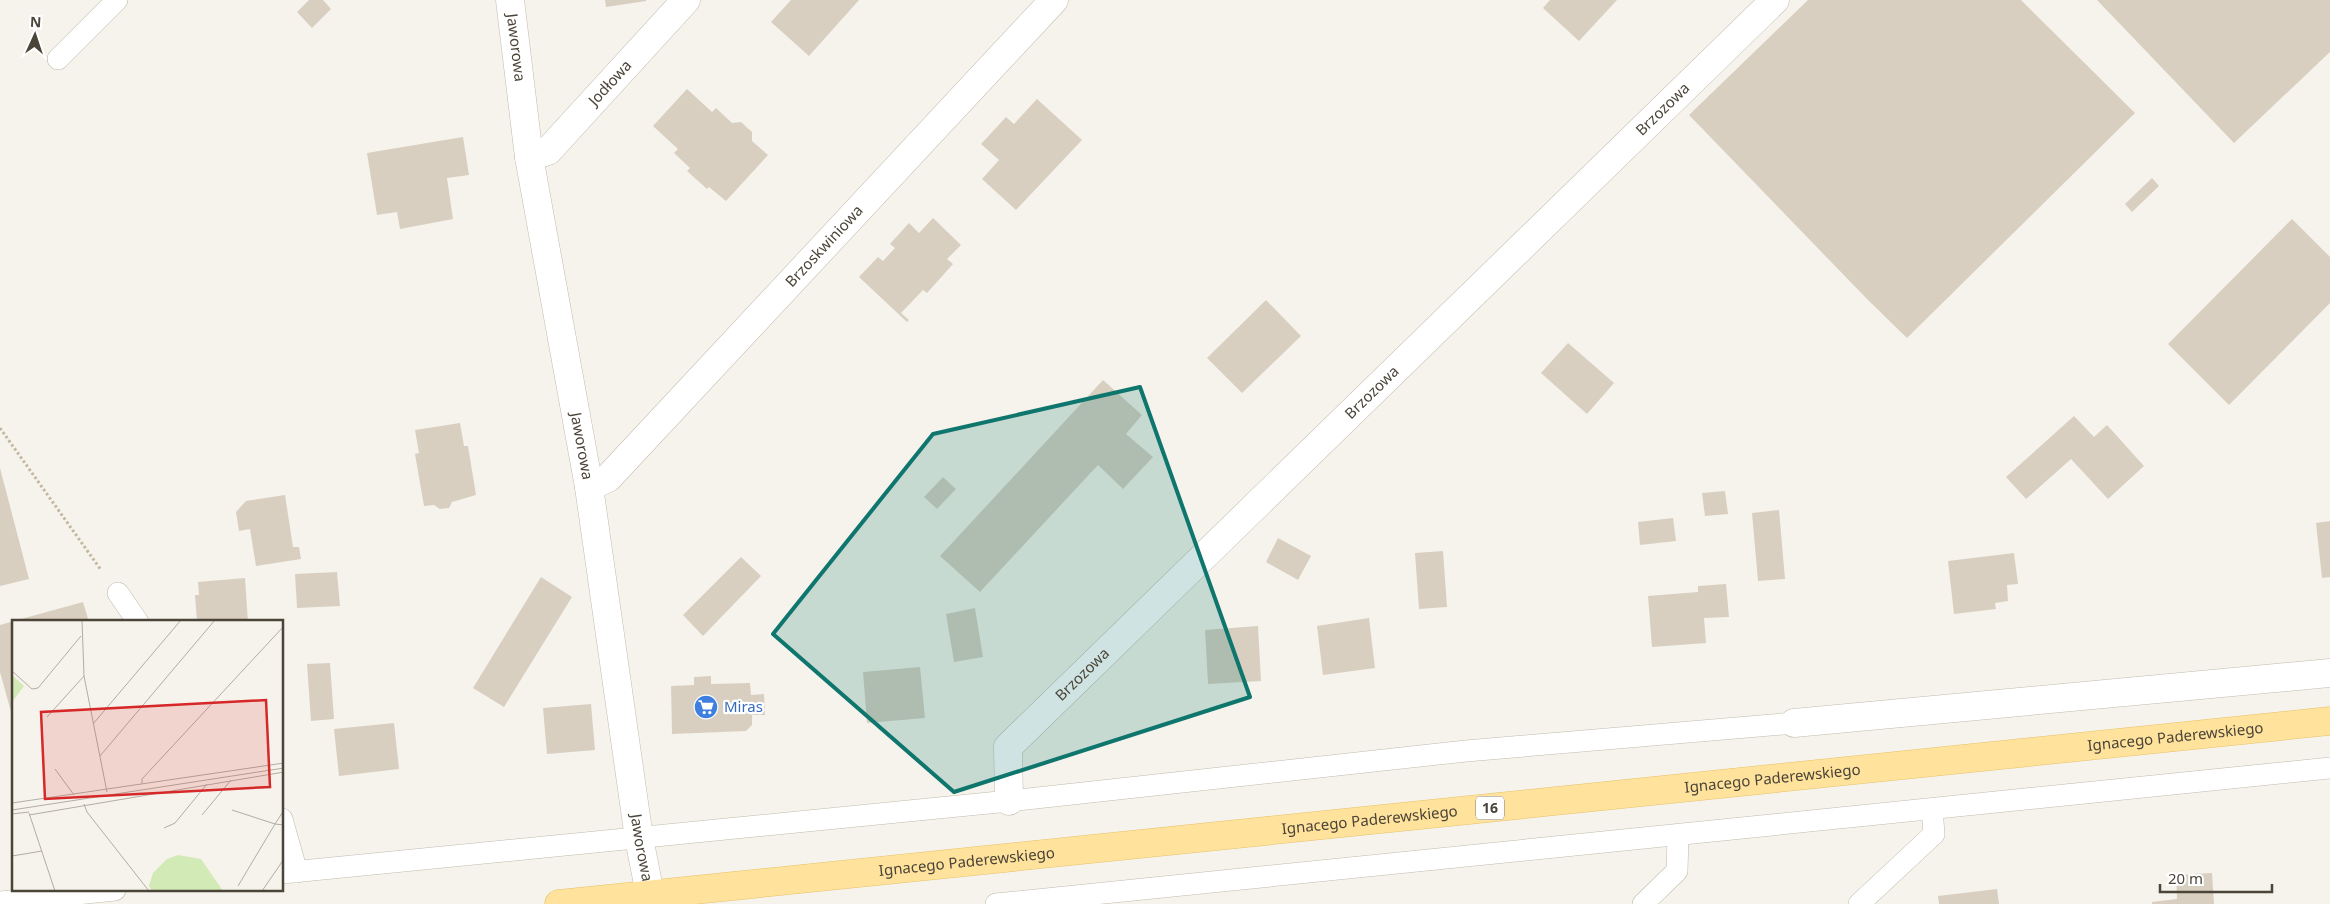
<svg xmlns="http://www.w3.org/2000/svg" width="2330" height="904" viewBox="0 0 2330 904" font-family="'Noto Sans',sans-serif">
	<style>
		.building { fill: #d8cfc1 }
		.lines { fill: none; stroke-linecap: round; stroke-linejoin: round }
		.lane-casing { stroke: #c2bbae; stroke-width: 22 }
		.street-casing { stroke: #c2bbae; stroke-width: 29 }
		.primary-casing { stroke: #e6c16a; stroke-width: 29 }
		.path { stroke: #c4b79f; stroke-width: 3; stroke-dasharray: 2.5 2.5; stroke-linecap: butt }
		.lane { stroke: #fff; stroke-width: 21 }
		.street { stroke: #fff; stroke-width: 28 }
		.primary { stroke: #ffe39c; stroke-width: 28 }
		.marked { fill: #0f766e; fill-opacity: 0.2; stroke: #0f766e; stroke-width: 4; stroke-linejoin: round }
		.labels { text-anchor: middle; stroke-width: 4.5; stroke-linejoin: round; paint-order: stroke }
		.shield { fill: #fff; stroke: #817c74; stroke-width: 1 }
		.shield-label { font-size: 14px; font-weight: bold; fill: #4b4439 }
		.street-label { font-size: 15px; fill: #4b4439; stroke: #fff }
		.shop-label { font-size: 15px; fill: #366cbe; stroke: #fff; text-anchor: start }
		.inset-road { fill: none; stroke: #b2ada4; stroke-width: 1 }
		.view { fill: #d62828; fill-opacity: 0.15; stroke: #d62828; stroke-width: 2.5 }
		.inset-edge { fill: none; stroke: #4b4439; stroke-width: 2.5 }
	</style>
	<rect width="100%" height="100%" fill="#f6f3ec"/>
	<g class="building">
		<path d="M 309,0 L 323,0 L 331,9 L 312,28 L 297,12 Z"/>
		<path d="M 605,0 L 646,0 L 646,1 L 606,7 Z"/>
		<path d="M 791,0 L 859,0 L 809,56 L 771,22 Z"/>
		<path d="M 1550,0 L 1617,0 L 1579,41 L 1543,8 Z"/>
		<path d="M 1808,0 L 2021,0 L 2135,113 L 1907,338 L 1867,299 L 1689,115 Z"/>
		<path d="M 2097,0 L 2330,0 L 2330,52 L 2234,143 Z"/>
		<path d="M 687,89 L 712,112 L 716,108 L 732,123 L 741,122 L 752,132 L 752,141 L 768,155 L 726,201 L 709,187 L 707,189 L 687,171 L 690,168 L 674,153 L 678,149 L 653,126 Z"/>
		<path d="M 1037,99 L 1082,140 L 1016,210 L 982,179 L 999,160 L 981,144 L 1006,117 L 1014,124 Z"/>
		<path d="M 463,137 L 469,175 L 447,178 L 453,219 L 400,229 L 397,212 L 377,215 L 367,153 Z"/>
		<path d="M 2152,178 L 2159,186 L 2132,212 L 2125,204 Z"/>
		<path d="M 933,218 L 961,245 L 947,259 L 953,264 L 927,293 L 923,290 L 901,313 L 909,320 L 907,322 L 859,277 L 878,257 L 883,261 L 895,248 L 890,244 L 909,223 L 919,233 Z"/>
		<path d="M 2292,219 L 2330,257 L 2330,303 L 2229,405 L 2168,344 Z"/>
		<path d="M 1266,300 L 1301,336 L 1242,393 L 1207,358 Z"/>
		<path d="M 1568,343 L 1614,383 L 1587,414 L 1541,373 Z"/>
		<path d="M 1103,380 L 1142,415 L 1126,434 L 1153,457 L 1123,489 L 1098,465 L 980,592 L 940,556 Z"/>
		<path d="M 2074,416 L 2094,437 L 2107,425 L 2144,466 L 2108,499 L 2071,459 L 2026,499 L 2006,477 Z"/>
		<path d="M 460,423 L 464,446 L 468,446 L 476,495 L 452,502 L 449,508 L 440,509 L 434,505 L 424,506 L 415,454 L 419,453 L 415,430 Z"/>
		<path d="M 0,468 L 29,579 L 0,586 Z"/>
		<path d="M 943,477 L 956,489 L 937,509 L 924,497 Z"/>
		<path d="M 1725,491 L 1728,514 L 1705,516 L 1702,493 Z"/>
		<path d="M 285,495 L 293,547 L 299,547 L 301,559 L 256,566 L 250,529 L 239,531 L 236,512 L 246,501 Z"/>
		<path d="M 1779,510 L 1785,579 L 1758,581 L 1752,513 Z"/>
		<path d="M 1673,518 L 1676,541 L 1640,545 L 1638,522 Z"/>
		<path d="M 2330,521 L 2330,577 L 2322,578 L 2316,523 Z"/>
		<path d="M 1278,538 L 1311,556 L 1298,580 L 1266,562 Z"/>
		<path d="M 1443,551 L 1447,607 L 1419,609 L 1415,553 Z"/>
		<path d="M 2014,553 L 2018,584 L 2007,585 L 2008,601 L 1995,603 L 1996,609 L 1954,614 L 1948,561 Z"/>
		<path d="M 741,557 L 761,576 L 703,636 L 683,615 Z"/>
		<path d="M 337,572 L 340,606 L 297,608 L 295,574 Z"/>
		<path d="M 541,577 L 572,597 L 504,707 L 473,688 Z"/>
		<path d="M 245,578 L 248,622 L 197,622 L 195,595 L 199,595 L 198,582 Z"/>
		<path d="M 1726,584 L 1729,617 L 1704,618 L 1706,643 L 1652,647 L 1648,596 L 1698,592 L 1698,586 Z"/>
		<path d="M 83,602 L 89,622 L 14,622 L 14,621 Z"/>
		<path d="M 975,608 L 983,657 L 954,662 L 946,614 Z"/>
		<path d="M 1369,618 L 1375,668 L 1323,675 L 1317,626 Z"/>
		<path d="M 14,621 L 14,719 L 13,719 L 0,672 L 0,625 Z"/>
		<path d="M 1258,626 L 1261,681 L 1208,684 L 1205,630 Z"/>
		<path d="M 330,663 L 334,719 L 311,721 L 307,664 Z"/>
		<path d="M 920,667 L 925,718 L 867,723 L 863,672 Z"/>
		<path d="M 711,676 L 711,684 L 750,683 L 751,695 L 764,694 L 765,715 L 752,715 L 752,725 L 746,731 L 672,734 L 671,686 L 694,685 L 694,677 Z"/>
		<path d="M 591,704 L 595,750 L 547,754 L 543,708 Z"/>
		<path d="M 394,723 L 399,769 L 339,776 L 334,729 Z"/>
		<path d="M 2212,873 L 2214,904 L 2152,904 L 2152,902 L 2177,899 L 2176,875 Z"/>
		<path d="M 1997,889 L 1999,904 L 1939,904 L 1938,896 Z"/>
	</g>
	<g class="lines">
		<g class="lane-casing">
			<g id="lane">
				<path d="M 58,59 L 117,0"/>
				<path d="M 118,593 L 138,622"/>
				<path d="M 282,819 L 297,872"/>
				<path d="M 282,873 L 1009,801 L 1466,751 L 1794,723"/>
				<path d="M 0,902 L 115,890"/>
				<path d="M 996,904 L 2330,768"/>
				<path d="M 1643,904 L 1677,871 L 1678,836"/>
				<path d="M 1859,904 L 1934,834 L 1932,809"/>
			</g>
		</g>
		<g class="street-casing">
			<g id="street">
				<path id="s1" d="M 510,0 L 529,157 L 589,487 L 639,838 L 650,894"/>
				<path id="s2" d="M 529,157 L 548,151 L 686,0"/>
				<path id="s3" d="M 589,487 L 608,478 L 1054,0"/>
				<path d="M 1794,723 L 2330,673"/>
				<path id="s4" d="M 1009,801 L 1008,747 L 1775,0"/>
			</g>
		</g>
		<g class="primary-casing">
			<g id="primary">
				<path id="s5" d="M 559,904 L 2330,721"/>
			</g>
		</g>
		<path class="path" d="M 0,428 L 101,570"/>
		<use href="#lane" class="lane"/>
		<use href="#street" class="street"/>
		<use href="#primary" class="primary"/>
	</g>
	<path class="marked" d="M 1140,387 L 1250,697 L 954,792 L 773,634 L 933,434 Z"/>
	<defs>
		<g id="supermarket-disc" transform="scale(1.25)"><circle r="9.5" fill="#3f7fe0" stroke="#fff"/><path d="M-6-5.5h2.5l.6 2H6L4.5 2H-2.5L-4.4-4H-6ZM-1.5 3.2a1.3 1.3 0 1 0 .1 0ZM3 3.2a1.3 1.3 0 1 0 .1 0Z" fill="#fff"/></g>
	</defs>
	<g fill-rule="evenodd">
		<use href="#supermarket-disc" x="706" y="707"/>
	</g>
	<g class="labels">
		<rect class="shield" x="1476" y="796.5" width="28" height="23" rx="4"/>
		<g class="shield-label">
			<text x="1490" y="813">16</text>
		</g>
		<g class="street-label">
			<text dy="5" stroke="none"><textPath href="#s1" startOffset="48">Jaworowa</textPath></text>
			<text dy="5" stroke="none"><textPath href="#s2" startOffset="112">Jodłowa</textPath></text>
			<text dy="5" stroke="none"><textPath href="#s4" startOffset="968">Brzozowa</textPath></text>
			<text dy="5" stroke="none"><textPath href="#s3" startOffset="338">Brzoskwiniowa</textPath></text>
			<text dy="5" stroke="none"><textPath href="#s4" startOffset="562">Brzozowa</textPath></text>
			<text dy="5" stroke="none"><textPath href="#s1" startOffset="452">Jaworowa</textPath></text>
			<text dy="5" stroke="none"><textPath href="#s4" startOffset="158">Brzozowa</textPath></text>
			<text dy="5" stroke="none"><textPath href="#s5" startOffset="1625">Ignacego Paderewskiego</textPath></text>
			<text dy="5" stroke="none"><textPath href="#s5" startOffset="1220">Ignacego Paderewskiego</textPath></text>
			<text dy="5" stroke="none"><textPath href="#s5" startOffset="815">Ignacego Paderewskiego</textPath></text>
			<text dy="5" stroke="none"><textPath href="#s1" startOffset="858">Jaworowa</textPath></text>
			<text dy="5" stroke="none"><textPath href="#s5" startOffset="410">Ignacego Paderewskiego</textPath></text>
		</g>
		<g class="shop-label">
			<text x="724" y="712">Miras</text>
		</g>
	</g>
	<g transform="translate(12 620)">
		<rect width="271" height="271" fill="#f6f3ec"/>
		<path d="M 0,55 L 12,66 L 0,82 ZM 166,235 L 189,239 L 211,271 L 140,271 L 137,266 L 141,253 L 155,239 Z" fill="#d2eab5"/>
		<path class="inset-road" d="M 70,0 L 72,56 L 95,172M 0,51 L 20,69 L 26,68 L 69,16M 35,97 L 72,56M 81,104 L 169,0M 88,136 L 203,0M 43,149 L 62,175M 130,164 L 130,159 L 272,6M 0,183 L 272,143M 72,184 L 75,192 L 137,271M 0,190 L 272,148M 220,190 L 263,204 L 272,190M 17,193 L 43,271M 0,194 L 17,192M 17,195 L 272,152M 190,195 L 219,160M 152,208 L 163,203 L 195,164M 0,236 L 30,231M 226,266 L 263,204 L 272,205M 250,271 L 272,239"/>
		<path class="view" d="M 254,80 L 258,167 L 33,179 L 29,92 Z"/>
		<rect width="271" height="271" class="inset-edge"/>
	</g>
	<g transform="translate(35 35) rotate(3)" stroke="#ffffff" stroke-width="4" paint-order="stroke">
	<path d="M0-4L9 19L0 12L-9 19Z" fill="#4b4439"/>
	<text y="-8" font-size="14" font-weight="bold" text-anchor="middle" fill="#4b4439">N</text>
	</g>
	<path d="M2160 884v8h112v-8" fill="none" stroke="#4b4439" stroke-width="2.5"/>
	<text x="2168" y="884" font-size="15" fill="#4b4439" stroke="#ffffff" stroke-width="4" paint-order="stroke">20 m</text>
</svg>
